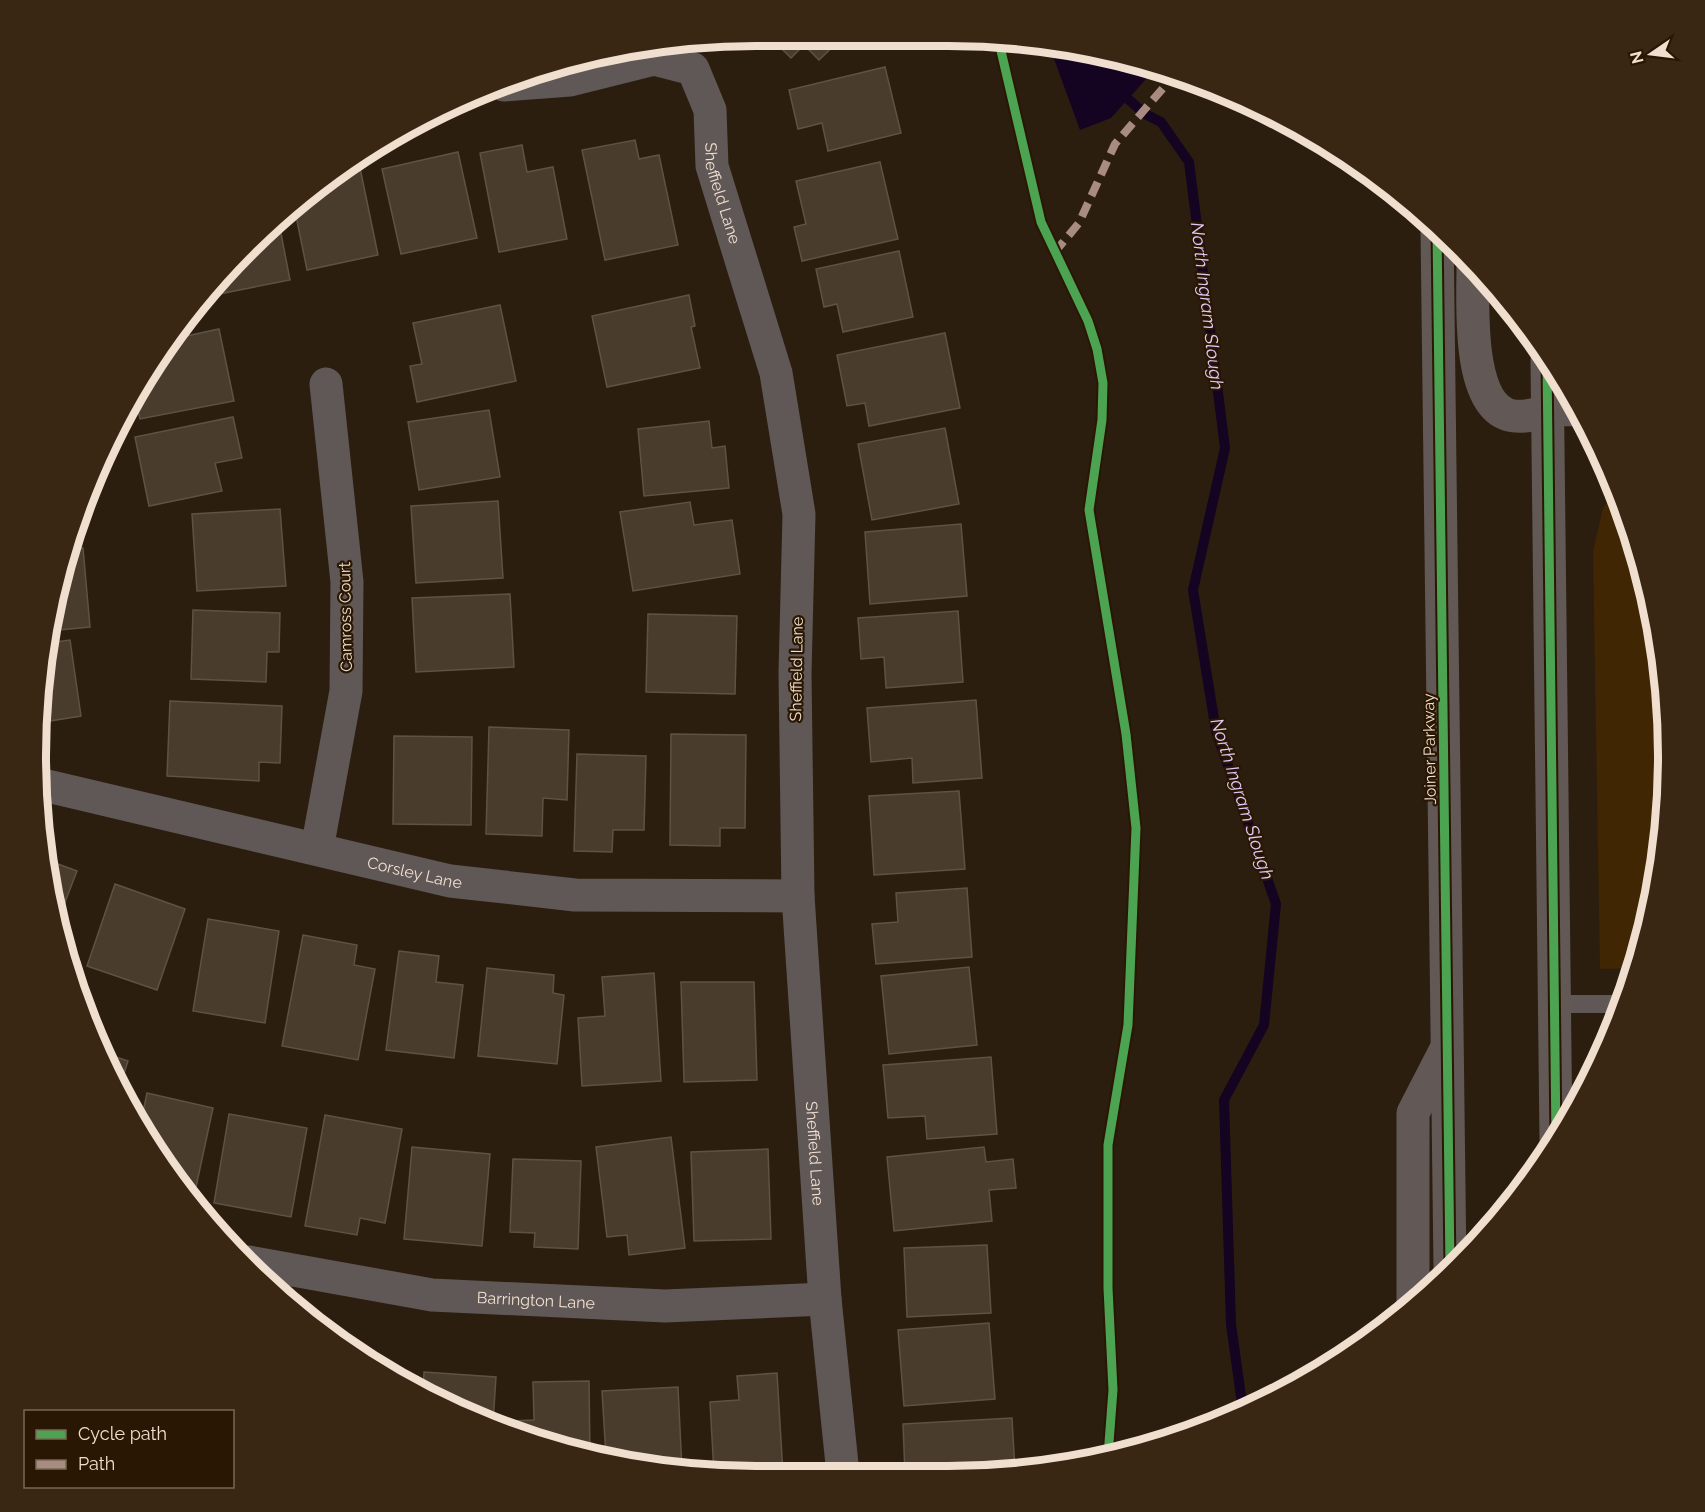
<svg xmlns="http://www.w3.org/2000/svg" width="1705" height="1512" viewBox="0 0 1705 1512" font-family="Raleway,sans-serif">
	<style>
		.built { fill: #412603 }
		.water { fill: #150322 }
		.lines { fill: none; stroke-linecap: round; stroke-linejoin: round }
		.stream { stroke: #150322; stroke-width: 10 }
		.building { fill: #4a3c2d; stroke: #5e5246; stroke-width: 1.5 }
		.lane { stroke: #605856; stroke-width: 18 }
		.street { stroke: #605856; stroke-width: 33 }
		.secondary { stroke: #625956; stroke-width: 33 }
		.quiet { stroke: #a88b81; stroke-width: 8; stroke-dasharray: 15 8; stroke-linecap: butt }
		.cycleway-casing { stroke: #2a1703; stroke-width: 13 }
		.cycleway { stroke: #4ca352; stroke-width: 9 }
		.labels { text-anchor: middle; stroke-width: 4.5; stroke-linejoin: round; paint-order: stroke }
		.street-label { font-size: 16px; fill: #f0dfcf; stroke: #2a1703 }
		.water-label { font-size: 18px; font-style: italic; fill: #e0cbf9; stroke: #2a1703 }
		.rim { fill: none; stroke: #f0dfcf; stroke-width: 8 }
	</style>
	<rect width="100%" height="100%" fill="#2b1e0f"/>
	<path class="built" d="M 1615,492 L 1644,569 L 1667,709 L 1663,850 L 1635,968 L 1600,969 L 1593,551 L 1603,508 Z"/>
	<path class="water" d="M 1049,45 L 1089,50 L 1156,68 L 1111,118 L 1080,130 Z"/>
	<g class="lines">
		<path class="stream" d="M 1128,99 L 1145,114 L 1161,122 L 1189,162 L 1225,448 L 1193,590 L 1216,731 L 1276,904 L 1264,1025 L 1224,1100 L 1231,1324 L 1243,1411"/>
	</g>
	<g class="building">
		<path d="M 769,36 L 843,37 L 819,60 L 804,45 L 791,58 Z"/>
		<path d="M 885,67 L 901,133 L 828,151 L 822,123 L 798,129 L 789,90 Z"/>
		<path d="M 635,140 L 639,159 L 659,155 L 678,245 L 605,260 L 582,150 Z"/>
		<path d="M 522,145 L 527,172 L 553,167 L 567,239 L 499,252 L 480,153 Z"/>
		<path d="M 458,152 L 477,238 L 401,254 L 382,169 Z"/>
		<path d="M 880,162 L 898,239 L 802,261 L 794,227 L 806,224 L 796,181 Z"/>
		<path d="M 359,163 L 378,255 L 307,270 L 294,206 Z"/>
		<path d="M 278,218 L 290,280 L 214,295 L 213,288 Z"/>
		<path d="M 899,251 L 913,317 L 843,332 L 837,304 L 824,307 L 816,269 Z"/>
		<path d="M 689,295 L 695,326 L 691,327 L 700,368 L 607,387 L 592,316 Z"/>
		<path d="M 500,305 L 516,381 L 417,402 L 410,366 L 422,364 L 413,323 Z"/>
		<path d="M 219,329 L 234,401 L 140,419 L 136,402 L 173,339 Z"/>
		<path d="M 945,333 L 960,408 L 869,426 L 865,403 L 847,406 L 837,355 Z"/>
		<path d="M 489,410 L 500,477 L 419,490 L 408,422 Z"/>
		<path d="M 233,417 L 242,458 L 215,463 L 222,491 L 149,506 L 135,437 Z"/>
		<path d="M 709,421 L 712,448 L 725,446 L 729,488 L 644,496 L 638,429 Z"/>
		<path d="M 945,428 L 959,504 L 872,520 L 858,444 Z"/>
		<path d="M 498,501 L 503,578 L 416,583 L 411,506 Z"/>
		<path d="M 690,502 L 694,525 L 732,520 L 740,574 L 633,591 L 620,512 Z"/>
		<path d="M 280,509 L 286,586 L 197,591 L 192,514 Z"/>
		<path d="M 961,524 L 967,596 L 870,604 L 865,532 Z"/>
		<path d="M 83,548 L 90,627 L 49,631 L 50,616 L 70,549 Z"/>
		<path d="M 510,594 L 514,667 L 416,672 L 412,598 Z"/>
		<path d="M 193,610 L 280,613 L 279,652 L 267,652 L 266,682 L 191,679 Z"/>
		<path d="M 958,611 L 963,682 L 886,688 L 884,657 L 861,659 L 858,618 Z"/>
		<path d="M 648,614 L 737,616 L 735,694 L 646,692 Z"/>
		<path d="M 70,640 L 81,716 L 43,722 L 48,643 Z"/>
		<path d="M 976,700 L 982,778 L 913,783 L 912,758 L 871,762 L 867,708 Z"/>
		<path d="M 170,701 L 282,706 L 280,763 L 259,762 L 259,781 L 167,776 Z"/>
		<path d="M 489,727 L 569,730 L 567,800 L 543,798 L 542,836 L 486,834 Z"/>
		<path d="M 671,734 L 746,735 L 745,828 L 720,828 L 720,846 L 670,845 Z"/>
		<path d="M 394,736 L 472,737 L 471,825 L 393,824 Z"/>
		<path d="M 577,754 L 646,756 L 644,830 L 613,830 L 612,852 L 574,851 Z"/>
		<path d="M 959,791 L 965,869 L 874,875 L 869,796 Z"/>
		<path d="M 47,860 L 77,871 L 57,923 Z"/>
		<path d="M 115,884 L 185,909 L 157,990 L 87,966 Z"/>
		<path d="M 967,888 L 972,957 L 876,964 L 872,924 L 898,922 L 896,893 Z"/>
		<path d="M 208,919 L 279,931 L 265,1023 L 193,1011 Z"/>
		<path d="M 303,935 L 357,945 L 354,965 L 375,969 L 358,1060 L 282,1046 Z"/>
		<path d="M 399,951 L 439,956 L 436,982 L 463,985 L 454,1058 L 386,1050 Z"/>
		<path d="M 969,967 L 977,1045 L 889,1054 L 881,976 Z"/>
		<path d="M 487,968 L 554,975 L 553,993 L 564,995 L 557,1064 L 478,1056 Z"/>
		<path d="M 654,973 L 661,1081 L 582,1086 L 578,1018 L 605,1016 L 602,977 Z"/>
		<path d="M 681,982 L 754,982 L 757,1080 L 684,1082 Z"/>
		<path d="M 107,1054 L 128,1061 L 120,1086 Z"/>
		<path d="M 991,1057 L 997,1134 L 927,1139 L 925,1116 L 888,1118 L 883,1065 Z"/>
		<path d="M 147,1093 L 213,1108 L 196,1187 L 181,1184 L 140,1126 Z"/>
		<path d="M 229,1114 L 307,1128 L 291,1217 L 214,1203 Z"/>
		<path d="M 325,1115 L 402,1129 L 385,1223 L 360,1218 L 357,1235 L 305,1226 Z"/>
		<path d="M 671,1137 L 685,1248 L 629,1255 L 627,1235 L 607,1237 L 596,1147 Z"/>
		<path d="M 412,1147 L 490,1154 L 482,1246 L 404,1239 Z"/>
		<path d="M 984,1147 L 986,1162 L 1013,1159 L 1016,1188 L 989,1190 L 992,1221 L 894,1231 L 887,1157 Z"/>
		<path d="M 768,1149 L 771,1239 L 694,1241 L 691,1152 Z"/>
		<path d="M 513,1159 L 581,1161 L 578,1249 L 534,1247 L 535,1233 L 510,1232 Z"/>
		<path d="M 987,1245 L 991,1313 L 907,1317 L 904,1248 Z"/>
		<path d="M 989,1323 L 995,1399 L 904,1406 L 898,1330 Z"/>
		<path d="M 424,1372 L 496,1377 L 493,1423 L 438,1402 L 423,1392 Z"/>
		<path d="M 777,1373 L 783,1474 L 714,1474 L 710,1402 L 739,1400 L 737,1376 Z"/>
		<path d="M 589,1381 L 590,1455 L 570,1452 L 510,1429 L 510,1421 L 534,1420 L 533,1382 Z"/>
		<path d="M 678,1387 L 682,1470 L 606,1457 L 602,1391 Z"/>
		<path d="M 1012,1418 L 1015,1471 L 996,1474 L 905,1474 L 903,1424 Z"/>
	</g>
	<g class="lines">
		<path class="lane" d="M 1554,1004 L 1623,1004"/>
		<g class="street">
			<path id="s1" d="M 504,85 L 570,80 L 654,59 L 693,69 L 710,110 L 712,166 L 776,373 L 799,514 L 795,673 L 798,896 L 825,1299 L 843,1474"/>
			<path id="s2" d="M 39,784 L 450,881 L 575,895 L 798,896"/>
			<path d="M 317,849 L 346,691 L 347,582 L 326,384"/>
			<path id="s3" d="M 249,1262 L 432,1295 L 665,1306 L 825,1299"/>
		</g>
		<g class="secondary">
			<path d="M 1437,229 L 1450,1268"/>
			<path d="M 1473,267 C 1473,303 1466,410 1514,416 C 1528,418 1537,413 1550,411 C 1559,409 1569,410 1578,410"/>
			<path d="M 1547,361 L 1556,1140"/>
			<path d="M 1413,1303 L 1413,1113 L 1445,1051"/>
		</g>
		<path class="quiet" d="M 1054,253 L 1079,223 L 1115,144 L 1176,73"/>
		<g class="cycleway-casing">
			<g id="cycleway">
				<path d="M 998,38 L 1041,222 L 1088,321 L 1097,349 L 1103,383 L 1102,420 L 1089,510 L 1126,734 L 1136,828 L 1128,1025 L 1108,1145 L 1108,1288 L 1113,1390 L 1108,1456"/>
				<path d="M 1437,229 L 1450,1268"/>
				<path d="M 1547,361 L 1556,1140"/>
			</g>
		</g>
		<use href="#cycleway" class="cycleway"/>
	</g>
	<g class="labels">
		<g class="street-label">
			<text dy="6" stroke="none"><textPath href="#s1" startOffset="322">Sheffield Lane</textPath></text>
			<text transform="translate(345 617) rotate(-91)" y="6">Camross Court</text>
			<text transform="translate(796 669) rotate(-89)" y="6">Sheffield Lane</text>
			<text transform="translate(1429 749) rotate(-91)" y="6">Joiner Parkway</text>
			<text dy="6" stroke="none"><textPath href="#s2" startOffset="386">Corsley Lane</textPath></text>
			<text dy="6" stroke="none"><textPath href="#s1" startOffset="1293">Sheffield Lane</textPath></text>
			<text dy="6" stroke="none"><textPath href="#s3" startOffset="290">Barrington Lane</textPath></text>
		</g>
		<g class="water-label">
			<text transform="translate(1207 306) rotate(83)" y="6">North Ingram Slough</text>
			<text transform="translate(1242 799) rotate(72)" y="6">North Ingram Slough</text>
		</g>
	</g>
	<path d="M0 0H1705V1512H0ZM756 46H948A710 710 0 0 1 1658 756V756A710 710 0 0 1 948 1466H756A710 710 0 0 1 46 756V756A710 710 0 0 1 756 46Z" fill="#3a2713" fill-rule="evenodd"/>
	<path class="rim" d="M756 46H948A710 710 0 0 1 1658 756V756A710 710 0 0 1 948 1466H756A710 710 0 0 1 46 756V756A710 710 0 0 1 756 46Z"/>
	<rect x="24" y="1410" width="210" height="78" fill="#2a1703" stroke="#796755" stroke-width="1.5"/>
	<rect x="36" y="1430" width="30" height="9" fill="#4ca352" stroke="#796755" stroke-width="1.5"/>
	<text x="78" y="1440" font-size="18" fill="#f0dfcf">Cycle path</text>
	<rect x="36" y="1460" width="30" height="9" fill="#a88b81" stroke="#796755" stroke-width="1.5"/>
	<text x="78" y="1470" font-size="18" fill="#f0dfcf">Path</text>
	<g transform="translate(1651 54) rotate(256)" stroke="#2a1703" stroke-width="4.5" paint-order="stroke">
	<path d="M0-4.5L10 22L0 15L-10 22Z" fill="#f0dfcf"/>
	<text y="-9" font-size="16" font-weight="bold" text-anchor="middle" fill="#f0dfcf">N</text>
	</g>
</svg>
